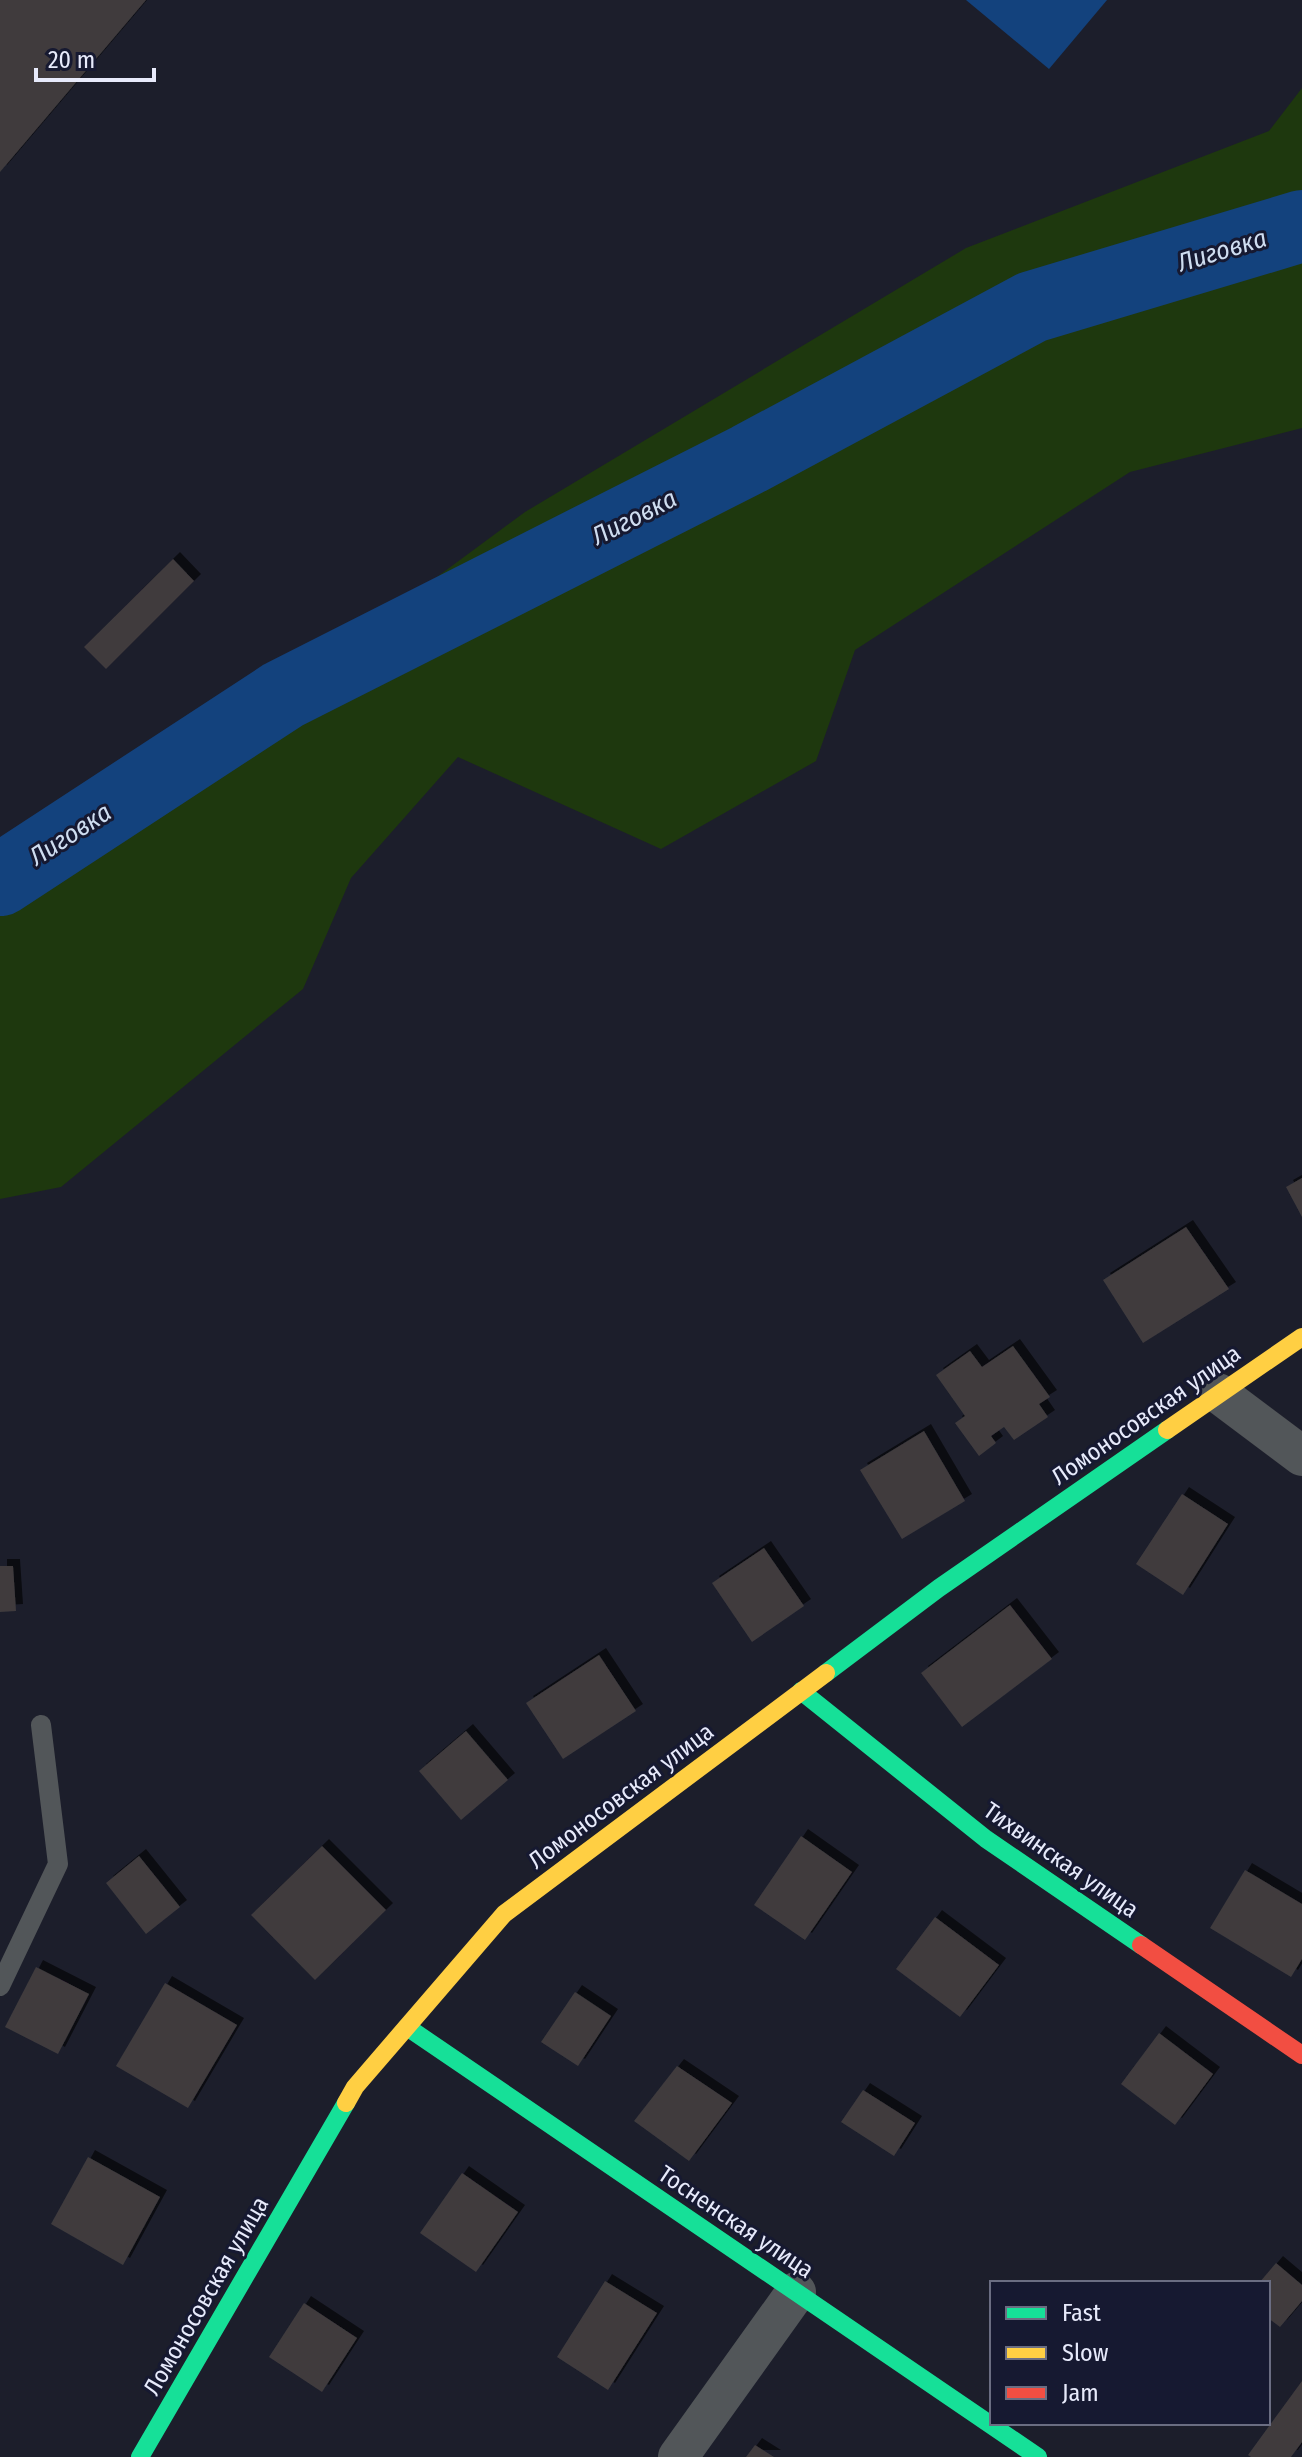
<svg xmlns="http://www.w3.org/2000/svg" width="1302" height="2457" viewBox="0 0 1302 2457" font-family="'Fira Sans Condensed',sans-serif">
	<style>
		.green { fill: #1e380e }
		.water { fill: #13427d }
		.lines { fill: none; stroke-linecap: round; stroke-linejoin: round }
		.river { stroke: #13427d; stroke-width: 72 }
		.building { fill: #3f3b3e; filter: url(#shadow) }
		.lane { stroke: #525659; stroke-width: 20 }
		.street { stroke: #525659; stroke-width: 40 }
		.fast { stroke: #16e098; stroke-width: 18 }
		.slow { stroke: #ffcf43; stroke-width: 18 }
		.jam { stroke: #f24e42; stroke-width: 18 }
		.labels { text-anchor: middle; stroke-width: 6; stroke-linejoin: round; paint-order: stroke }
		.street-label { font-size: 24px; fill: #e7eafb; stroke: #161931 }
		.water-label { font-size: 26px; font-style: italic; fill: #cfddf0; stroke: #161931 }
	</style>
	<defs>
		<filter id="shadow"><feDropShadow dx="7" dy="-7" stdDeviation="0" flood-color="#0009"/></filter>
	</defs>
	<rect width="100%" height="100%" fill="#1c1e2b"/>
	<path class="green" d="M 1302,88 L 1302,428 L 1130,472 L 855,650 L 816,761 L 661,849 L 458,757 L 351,878 L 303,989 L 61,1187 L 0,1199 L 0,860 L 101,825 L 525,512 L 966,248 L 1269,131 Z"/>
	<path class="water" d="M 966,0 L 1107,0 L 1049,69 Z"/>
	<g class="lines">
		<path class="river" d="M 0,880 L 283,695 L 749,459 L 1032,307 L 1302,226"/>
	</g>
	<g class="building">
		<path d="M 0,0 L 146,0 L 0,172 Z"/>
		<path d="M 173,559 L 194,581 L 106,669 L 84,647 Z"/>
		<path d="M 1302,1178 L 1302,1217 L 1286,1187 Z"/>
		<path d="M 1186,1227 L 1229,1289 L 1143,1343 L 1103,1280 Z"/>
		<path d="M 1013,1346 L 1050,1397 L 1039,1404 L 1048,1417 L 1014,1440 L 1004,1427 L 991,1436 L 996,1443 L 979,1456 L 955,1423 L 965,1416 L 936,1375 L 970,1351 L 982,1367 Z"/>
		<path d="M 924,1431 L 965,1501 L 902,1539 L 860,1470 Z"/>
		<path d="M 1182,1494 L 1228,1524 L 1183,1595 L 1136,1564 Z"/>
		<path d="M 764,1548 L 804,1606 L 752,1642 L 712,1583 Z"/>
		<path d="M 0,1566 L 13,1566 L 16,1611 L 0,1612 Z"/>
		<path d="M 1010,1605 L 1052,1659 L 962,1727 L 921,1673 Z"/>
		<path d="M 599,1655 L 636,1711 L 563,1759 L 526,1703 Z"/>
		<path d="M 466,1731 L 508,1780 L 461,1820 L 419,1771 Z"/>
		<path d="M 801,1836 L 852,1872 L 805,1940 L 754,1905 Z"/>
		<path d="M 322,1846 L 386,1910 L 315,1980 L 251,1915 Z"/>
		<path d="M 139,1856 L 180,1907 L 146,1934 L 106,1883 Z"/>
		<path d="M 1245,1870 L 1302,1904 L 1302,1959 L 1291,1977 L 1210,1928 Z"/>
		<path d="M 935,1917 L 999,1965 L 960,2017 L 896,1969 Z"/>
		<path d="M 36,1967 L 89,1994 L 58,2054 L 5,2027 Z"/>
		<path d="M 165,1983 L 237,2025 L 188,2108 L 116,2066 Z"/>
		<path d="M 575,1992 L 611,2016 L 578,2066 L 541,2042 Z"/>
		<path d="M 1159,2033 L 1213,2074 L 1175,2125 L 1121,2084 Z"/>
		<path d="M 677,2066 L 732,2103 L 689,2161 L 634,2121 Z"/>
		<path d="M 863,2090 L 915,2123 L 894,2156 L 841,2122 Z"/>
		<path d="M 88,2157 L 160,2197 L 123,2265 L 51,2224 Z"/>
		<path d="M 462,2173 L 518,2212 L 476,2272 L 420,2233 Z"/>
		<path d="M 1276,2263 L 1302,2285 L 1302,2301 L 1280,2327 L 1268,2318 L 1268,2283 L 1259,2283 Z"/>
		<path d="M 605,2281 L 657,2313 L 608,2390 L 557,2357 Z"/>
		<path d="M 304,2303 L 357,2338 L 322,2392 L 269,2357 Z"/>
		<path d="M 1302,2381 L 1302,2442 L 1291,2457 L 1251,2457 L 1248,2455 Z"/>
		<path d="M 755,2445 L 774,2457 L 746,2457 Z"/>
	</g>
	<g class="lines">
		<path class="lane" d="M 0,1986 L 58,1864 L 41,1725"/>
		<g class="street">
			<path d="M 1218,1393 L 1302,1456"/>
			<path d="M 678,2457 L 796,2292"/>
		</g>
		<g class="fast">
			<path d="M 826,1673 L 939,1588 L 1167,1430"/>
			<path d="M 801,1691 L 986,1839 L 1141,1945"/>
			<path d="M 407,2027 L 1038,2457"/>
			<path d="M 140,2457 L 346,2103"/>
		</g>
		<g class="slow">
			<path d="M 1167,1430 L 1302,1337"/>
			<path d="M 346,2103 L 355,2087 L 504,1914 L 826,1673"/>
		</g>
		<path class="jam" d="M 1141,1945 L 1302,2055"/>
	</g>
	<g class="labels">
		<g class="street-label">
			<text transform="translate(1146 1415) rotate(-35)" y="8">Ломоносовская улица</text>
			<text transform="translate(621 1796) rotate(-37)" y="8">Ломоносовская улица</text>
			<text transform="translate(1061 1860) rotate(35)" y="8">Тихвинская улица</text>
			<text transform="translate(736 2222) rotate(34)" y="8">Тосненская улица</text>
			<text transform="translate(206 2296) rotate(-60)" y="8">Ломоносовская улица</text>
		</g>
		<g class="water-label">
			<text transform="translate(1222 250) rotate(-17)" y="9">Лиговка</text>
			<text transform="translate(634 517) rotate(-27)" y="9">Лиговка</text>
			<text transform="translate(70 834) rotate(-33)" y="9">Лиговка</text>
		</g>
	</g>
	<rect x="990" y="2281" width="280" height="144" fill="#161931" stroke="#6a6d82" stroke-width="2"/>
	<rect x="1006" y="2307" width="40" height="12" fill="#16e098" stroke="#6a6d82" stroke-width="2"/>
	<text x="1062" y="2321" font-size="24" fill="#e7eafb">Fast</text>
	<rect x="1006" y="2347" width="40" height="12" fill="#ffcf43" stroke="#6a6d82" stroke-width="2"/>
	<text x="1062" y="2361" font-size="24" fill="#e7eafb">Slow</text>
	<rect x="1006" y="2387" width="40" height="12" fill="#f24e42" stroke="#6a6d82" stroke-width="2"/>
	<text x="1062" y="2401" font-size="24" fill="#e7eafb">Jam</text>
	<path d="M36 68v12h118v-12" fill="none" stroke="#e7eafb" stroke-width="4"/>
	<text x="48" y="68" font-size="24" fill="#e7eafb" stroke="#161931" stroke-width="6" paint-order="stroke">20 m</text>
</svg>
